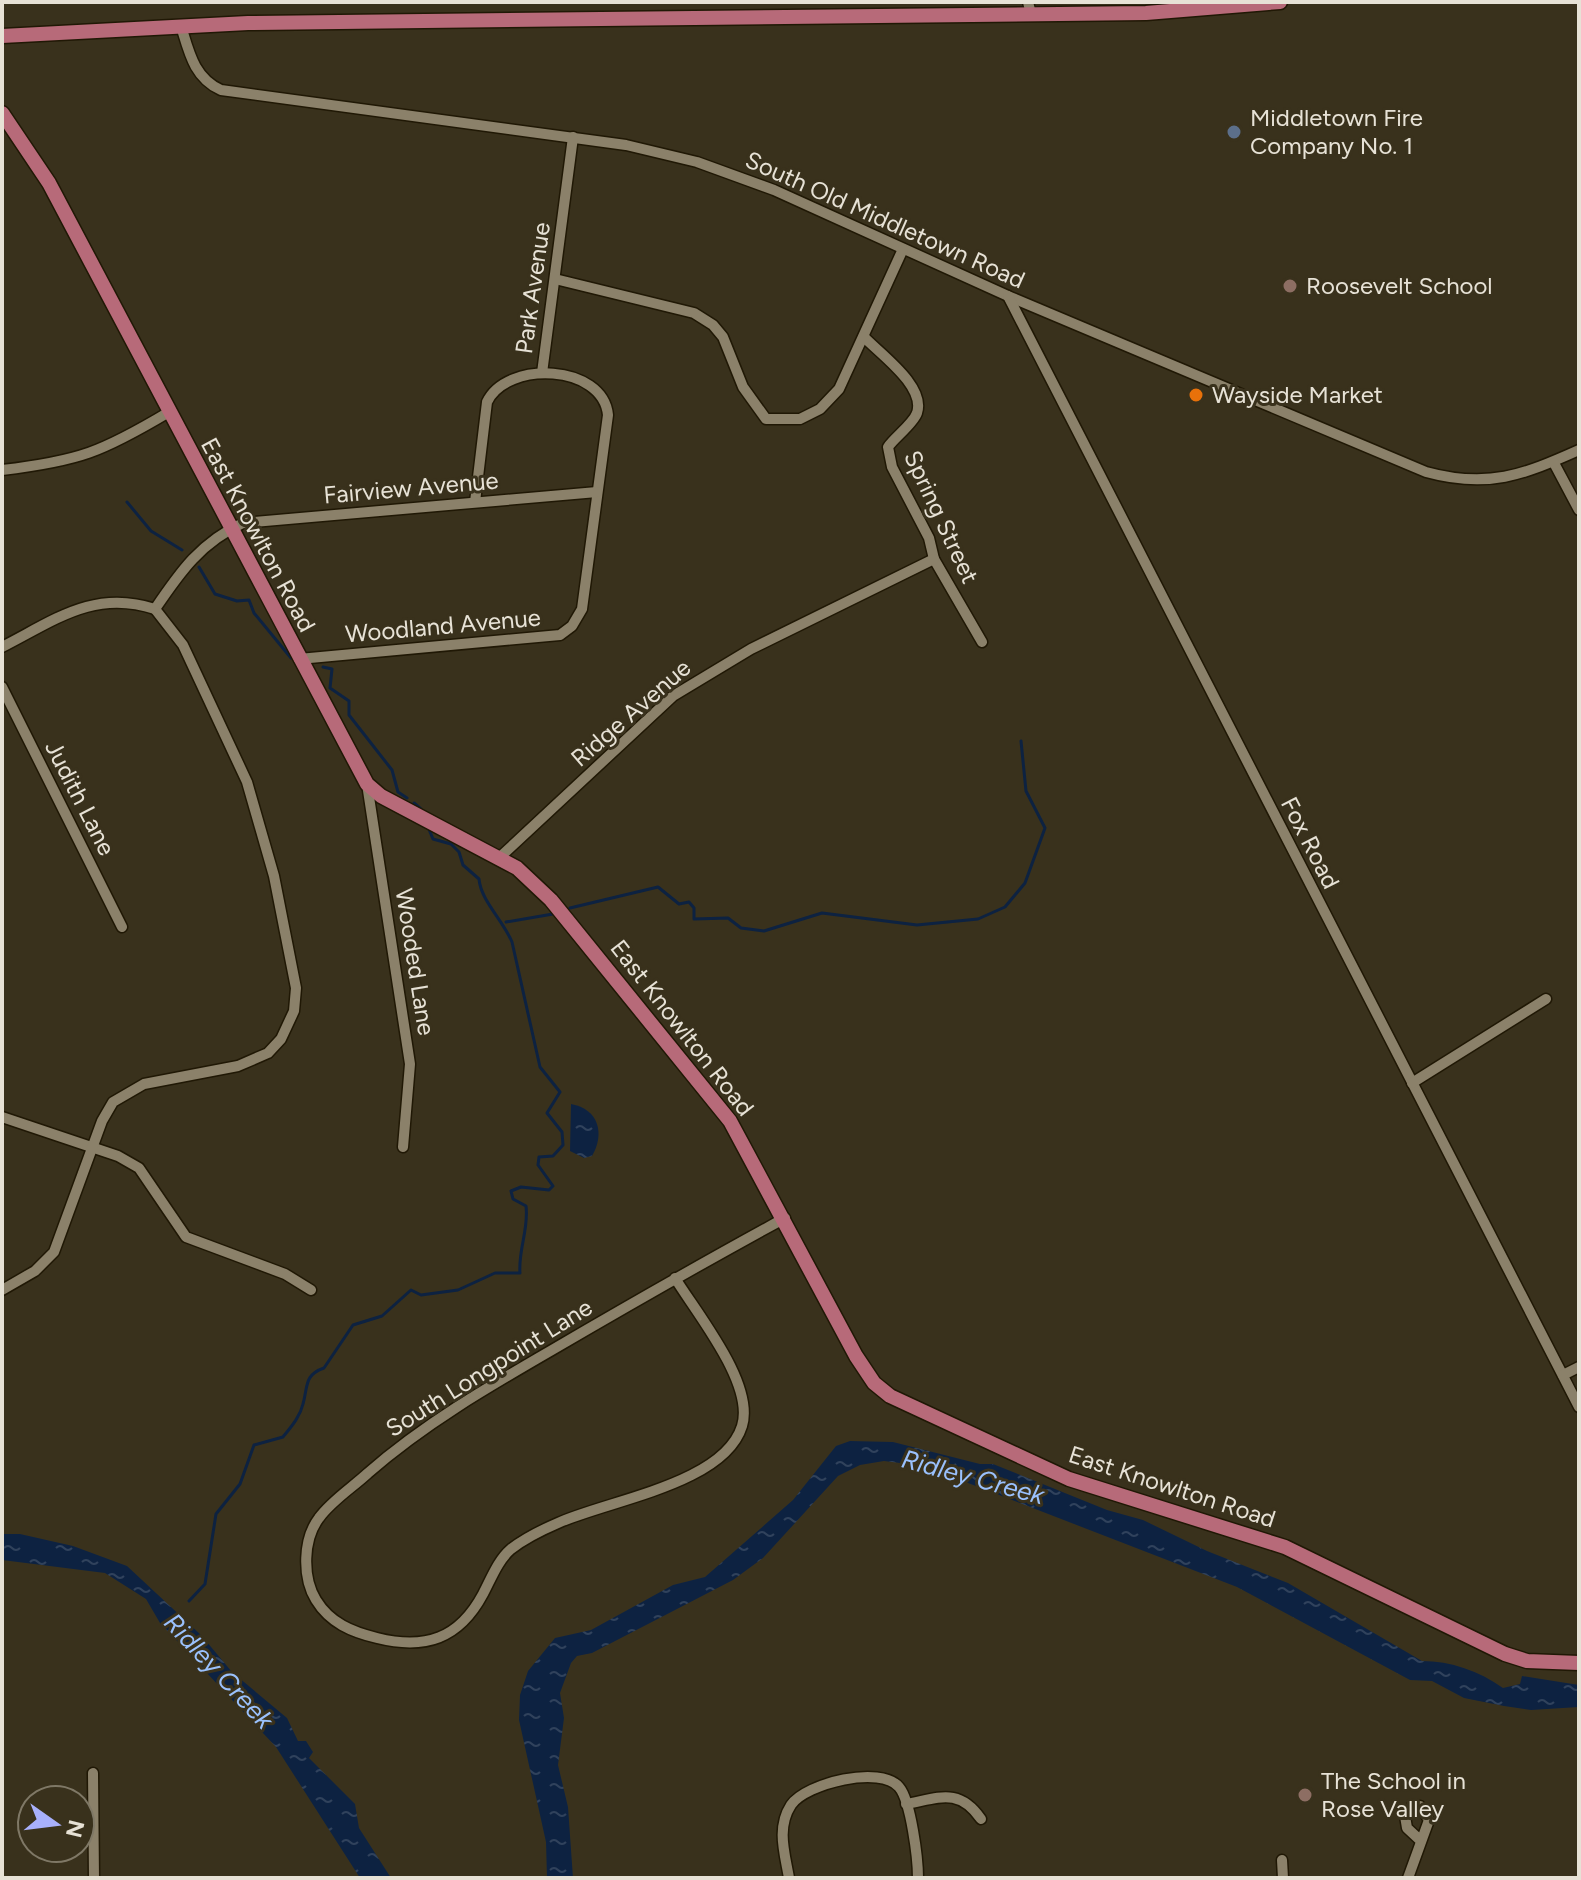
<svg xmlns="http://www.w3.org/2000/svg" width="1581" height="1880" viewBox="0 0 1581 1880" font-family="Figtree,sans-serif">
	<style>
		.water { fill: url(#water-ripples) }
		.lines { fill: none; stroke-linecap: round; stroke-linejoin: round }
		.stream { stroke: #0d2241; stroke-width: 3 }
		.minor-casing { stroke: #201805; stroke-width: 13 }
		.major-casing { stroke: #201805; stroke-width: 17 }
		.minor { stroke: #8b816a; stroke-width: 10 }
		.major { stroke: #b76a79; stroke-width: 14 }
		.service-dot { fill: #5c6f8a; stroke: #39311c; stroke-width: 3 }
		.education-dot { fill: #8d6e63; stroke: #39311c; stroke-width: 3 }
		.food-dot { fill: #e8710a; stroke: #39311c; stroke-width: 3 }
		.labels { text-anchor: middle; stroke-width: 6; stroke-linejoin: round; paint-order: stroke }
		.poi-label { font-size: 24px; fill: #e7e2d6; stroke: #39311c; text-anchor: start }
		.street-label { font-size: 24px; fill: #e7e2d6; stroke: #39311c }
		.water-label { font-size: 26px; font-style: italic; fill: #9ac1fd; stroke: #39311c }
	</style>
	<defs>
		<pattern id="water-ripples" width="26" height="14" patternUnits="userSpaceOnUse" patternTransform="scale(2)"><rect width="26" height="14" fill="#0d2241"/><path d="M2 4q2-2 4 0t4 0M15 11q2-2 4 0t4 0" fill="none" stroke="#30425c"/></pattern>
	</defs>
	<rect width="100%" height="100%" fill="#39311c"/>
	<g class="water">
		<path d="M 571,1104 C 599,1109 605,1134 592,1156 L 584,1158 L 570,1151 Z"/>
		<path d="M 850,1441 L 893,1442 L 980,1464 L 993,1464 L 1107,1510 L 1143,1520 L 1207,1551 L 1288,1583 L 1422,1661 C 1451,1661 1479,1671 1503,1688 L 1520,1684 L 1522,1676 L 1579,1685 L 1579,1707 L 1531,1710 L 1504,1706 L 1464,1698 L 1432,1681 L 1410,1680 L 1237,1587 L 924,1466 L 884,1461 L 860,1465 L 838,1476 L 763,1558 L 733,1580 L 592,1653 L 577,1656 L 571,1663 L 560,1693 L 564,1718 L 558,1765 L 568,1807 L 573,1878 L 547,1878 L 546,1842 L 519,1720 L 520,1695 L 528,1671 L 555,1638 L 591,1630 L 673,1585 L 705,1577 L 793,1500 L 836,1446 Z"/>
		<path d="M 2,1534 L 20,1534 L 73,1546 L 127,1566 L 201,1635 L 232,1672 L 287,1718 L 298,1741 L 306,1741 L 313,1752 L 309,1758 L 355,1804 L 359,1828 L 391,1878 L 360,1878 L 276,1747 L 160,1623 L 146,1599 L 105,1573 L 2,1560 Z"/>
	</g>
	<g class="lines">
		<g class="stream">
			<path d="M 127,502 L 151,531 L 182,550"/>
			<path d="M 199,567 L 215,594 L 237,601 L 249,600 L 254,613 L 291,658"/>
			<path d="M 323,667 L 332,669 L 330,688 L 349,701 L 349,715 L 392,770 L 398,792 L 407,798"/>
			<path d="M 414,803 L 421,809"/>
			<path d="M 570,908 L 658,887 L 679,904 L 689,902 L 694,908 L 694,919 L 728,918 L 741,928 L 764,931 L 822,913 L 917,925 L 978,919 L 1005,907 L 1025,883 L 1045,828 L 1026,791 L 1021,741"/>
			<path d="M 506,922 L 553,914"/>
			<path d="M 189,1601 L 205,1584 L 216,1514 L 240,1484 L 254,1445 L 283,1437 C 291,1427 300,1417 303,1404 C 308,1386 304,1375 324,1368 L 353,1325 L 382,1316 L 411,1290 L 421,1295 L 458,1290 L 495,1273 L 520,1273 C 518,1250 529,1229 526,1206 L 513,1199 L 511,1191 L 521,1187 L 549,1190 L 553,1186 L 538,1165 L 539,1157 L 553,1156 L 563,1145 L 562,1132 L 547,1113 L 560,1092 L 540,1067 L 512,942 C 503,920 481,901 479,879 L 463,865 L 459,852 L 451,844 L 433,839 L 428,827"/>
		</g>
		<g class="minor-casing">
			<g id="minor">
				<path d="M 1028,2 L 1031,14"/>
				<path d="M 181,26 C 189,52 194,78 221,90 L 626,145 L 697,162 L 774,190 L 1008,296 L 1426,472 C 1488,489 1523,475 1579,450"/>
				<path d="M 555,279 L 694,313 L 713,325 L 723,337 L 743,387 L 766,419 L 800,419 L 820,409 L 839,389 L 903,249"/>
				<path d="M 1008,296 L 1579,1407"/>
				<path d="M 864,337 C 880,354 926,386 917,413 C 913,424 895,437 888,447 L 892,467 L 929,538 L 934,559 L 982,642"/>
				<path d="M 542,373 L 573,137"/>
				<path d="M 1554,463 L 1579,510"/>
				<path d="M 2,470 C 79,461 102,452 169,412"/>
				<path d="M 2,647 C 55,620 94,589 155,609"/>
				<path d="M 299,659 L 560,635 L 572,626 L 582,609 L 608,415 C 603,364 507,360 487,402 L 475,502"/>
				<path d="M 2,687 L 122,927"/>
				<path d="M 367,784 L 410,1064 L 403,1147"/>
				<path d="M 499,858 L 673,696 L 751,649 L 934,559"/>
				<path d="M 1412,1083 L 1546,999"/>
				<path d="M 2,1117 L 118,1156 L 139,1168 L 186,1237 L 285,1274 L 311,1290"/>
				<path d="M 675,1278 C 697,1314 755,1384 742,1426 C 724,1484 609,1500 558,1523 C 544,1529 524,1539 511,1549 C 498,1560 491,1579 483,1594 C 459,1639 425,1650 377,1638 C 352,1632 330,1623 316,1600 C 302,1577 303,1539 319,1518 C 331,1501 353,1487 368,1473 C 424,1424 488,1387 552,1350 C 629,1305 706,1261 785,1218"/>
				<path d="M 2,1290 L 35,1271 L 54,1252 L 102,1121 L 113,1102 L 144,1084 L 238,1066 L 268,1053 L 281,1039 L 294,1011 L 296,988 L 274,876 L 247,782 L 183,645 L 155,609 C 180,572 201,542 243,523 L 597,492"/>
				<path d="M 1563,1375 L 1579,1367"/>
				<path d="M 93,1773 L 94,1878"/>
				<path d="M 906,1804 C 939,1798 959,1787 981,1819"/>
				<path d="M 1282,1860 L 1283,1878"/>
				<path d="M 789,1878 C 785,1854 776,1828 791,1805 C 806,1783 881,1765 899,1787 C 911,1801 918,1859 918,1878"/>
				<path d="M 1408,1878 L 1429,1820 L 1420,1806 L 1411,1807 L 1405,1816 L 1407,1828 L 1421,1841"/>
			</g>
		</g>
		<g class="major-casing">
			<g id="major">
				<path d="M 2,36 L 248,23 L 1146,13 L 1280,2"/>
				<path d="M 2,113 L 49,183 L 367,784 L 381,796 L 517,868 L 551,900 L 730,1121 L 856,1356 L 874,1383 L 890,1396 L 1069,1479 L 1285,1547 L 1505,1654 L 1527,1661 L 1579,1663"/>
			</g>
		</g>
		<use href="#minor" class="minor"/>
		<use href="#major" class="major"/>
	</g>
	<circle class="service-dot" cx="1234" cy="132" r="8"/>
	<g class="education-dot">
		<circle cx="1290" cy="286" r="8"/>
		<circle cx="1305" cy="1795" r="8"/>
	</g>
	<circle class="food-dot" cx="1196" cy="395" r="8"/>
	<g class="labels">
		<g class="poi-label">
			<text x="1250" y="126">Middletown Fire<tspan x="1250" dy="28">Company No. 1</tspan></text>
			<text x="1306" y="294">Roosevelt School</text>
			<text x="1212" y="403">Wayside Market</text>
			<text x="1321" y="1789">The School in<tspan x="1321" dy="28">Rose Valley</tspan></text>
		</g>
		<g class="street-label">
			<text transform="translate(885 220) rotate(24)" y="8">South Old Middletown Road</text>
			<text transform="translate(533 288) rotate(-82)" y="8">Park Avenue</text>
			<text transform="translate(411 488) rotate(-5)" y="8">Fairview Avenue</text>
			<text transform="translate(941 517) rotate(65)" y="8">Spring Street</text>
			<text transform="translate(258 535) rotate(62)" y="8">East Knowlton Road</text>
			<text transform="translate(443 626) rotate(-5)" y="8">Woodland Avenue</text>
			<text transform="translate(631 713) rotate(-41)" y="8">Ridge Avenue</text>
			<text transform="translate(80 798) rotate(63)" y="8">Judith Lane</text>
			<text transform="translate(1310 843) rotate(63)" y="8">Fox Road</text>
			<text transform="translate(415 962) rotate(81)" y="8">Wooded Lane</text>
			<text transform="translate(682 1028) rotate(52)" y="8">East Knowlton Road</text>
			<text transform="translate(489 1368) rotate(-32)" y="8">South Longpoint Lane</text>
			<text transform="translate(1172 1487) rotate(18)" y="8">East Knowlton Road</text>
		</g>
		<g class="water-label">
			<text transform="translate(973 1477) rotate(15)" y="9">Ridley Creek</text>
			<text transform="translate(219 1671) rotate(47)" y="9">Ridley Creek</text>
		</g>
	</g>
	<rect width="1581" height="1880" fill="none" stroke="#e7e2d6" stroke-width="8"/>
	<g transform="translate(56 1824) rotate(104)"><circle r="38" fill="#39311c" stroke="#7f7866" stroke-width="2"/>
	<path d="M0-6L14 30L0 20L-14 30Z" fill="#a8b0fc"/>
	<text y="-12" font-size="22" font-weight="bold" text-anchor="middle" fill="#e7e2d6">N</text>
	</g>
</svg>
